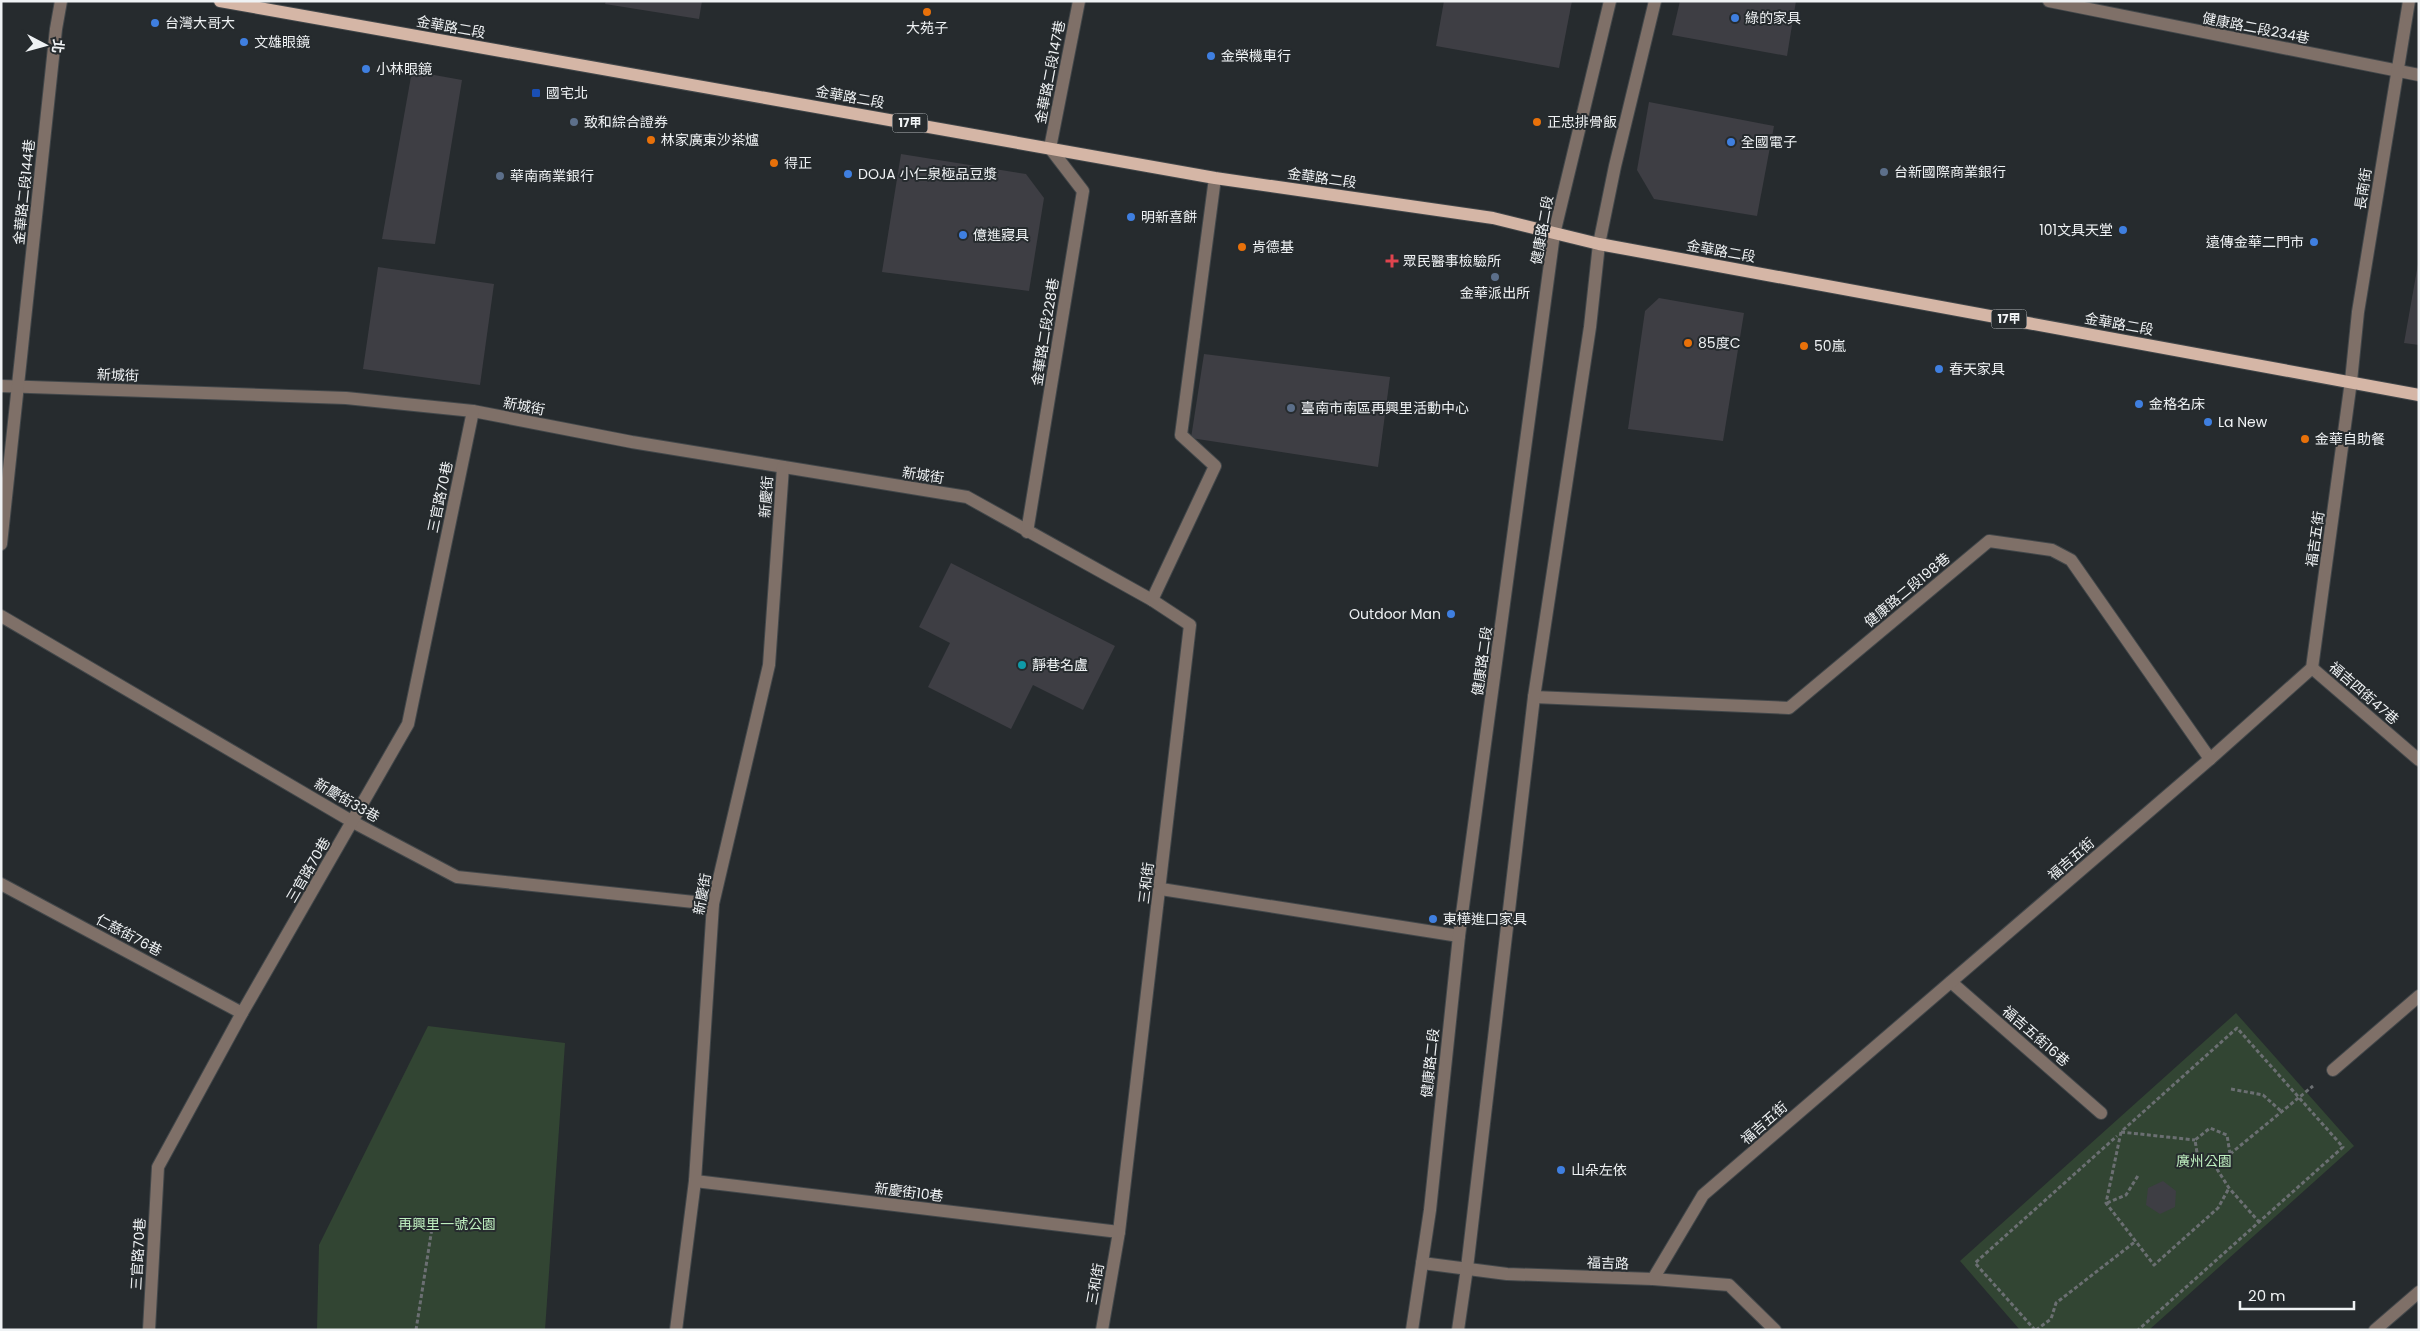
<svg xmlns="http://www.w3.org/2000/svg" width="2420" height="1331" viewBox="0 0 2420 1331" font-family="Poppins,'Noto Sans TC',sans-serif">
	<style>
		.green { fill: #324533 }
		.building { fill: #3e3e44 }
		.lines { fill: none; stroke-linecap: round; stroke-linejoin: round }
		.minor-casing { stroke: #42474a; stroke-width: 14 }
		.major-casing { stroke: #42474a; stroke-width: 14 }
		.path { stroke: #6b6f72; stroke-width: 3; stroke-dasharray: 4 2.5; stroke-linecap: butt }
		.minor { stroke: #7f7068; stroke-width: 12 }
		.major { stroke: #d5b6a6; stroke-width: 12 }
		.food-dot { fill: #e8710a; stroke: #262b2e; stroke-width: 2 }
		.shop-dot { fill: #3f7fe0; stroke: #262b2e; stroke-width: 2 }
		.transit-dot { fill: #1a4fb4; stroke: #262b2e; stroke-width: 2 }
		.service-dot { fill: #5c6f8a; stroke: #262b2e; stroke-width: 2 }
		.health-dot { fill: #e0444e; stroke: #262b2e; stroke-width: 2 }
		.culture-dot { fill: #0f9aa8; stroke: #262b2e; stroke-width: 2 }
		.labels { text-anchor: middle; stroke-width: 4; stroke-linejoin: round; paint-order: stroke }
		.shield { fill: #262b2e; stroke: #b3b6b9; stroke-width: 1 }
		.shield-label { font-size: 12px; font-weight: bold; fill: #eff2f4 }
		.poi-label { font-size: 14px; fill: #eff2f4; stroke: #262b2e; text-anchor: start }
		.street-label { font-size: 14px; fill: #eff2f4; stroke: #262b2e }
		.park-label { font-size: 14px; fill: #beeebf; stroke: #262b2e }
	</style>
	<rect width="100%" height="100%" fill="#262b2e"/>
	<g class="green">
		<path d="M 2236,1013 L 2354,1146 L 2149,1330 L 2020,1330 L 1960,1261 Z"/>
		<path d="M 428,1026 L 565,1043 L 545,1330 L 317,1330 L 319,1245 Z"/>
	</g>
	<g class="building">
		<path d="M 606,1 L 702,1 L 699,19 L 605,4 Z"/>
		<path d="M 1444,1 L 1572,1 L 1559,68 L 1436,46 Z"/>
		<path d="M 1680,1 L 1796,1 L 1787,56 L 1672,35 Z"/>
		<path d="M 412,71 L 462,80 L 435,244 L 382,239 Z"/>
		<path d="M 1649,102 L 1774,126 L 1757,216 L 1654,199 L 1637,170 Z"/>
		<path d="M 901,154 L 1026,174 L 1044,198 L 1029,291 L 882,272 Z"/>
		<path d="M 2418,264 L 2419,264 L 2419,345 L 2404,343 Z"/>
		<path d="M 378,267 L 494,284 L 480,385 L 363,369 Z"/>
		<path d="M 1659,298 L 1744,313 L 1723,441 L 1628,429 L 1645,311 Z"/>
		<path d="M 1204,354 L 1390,377 L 1378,467 L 1191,438 Z"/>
		<path d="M 951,563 L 1115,646 L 1083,710 L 1033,685 L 1011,729 L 928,687 L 950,643 L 919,627 Z"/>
		<path d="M 2163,1181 L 2176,1191 L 2175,1207 L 2160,1214 L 2146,1205 L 2148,1188 Z"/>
	</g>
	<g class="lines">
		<g class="minor-casing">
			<g id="minor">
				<path d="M 2049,1 L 2419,75"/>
				<path d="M 1,386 L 346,398 L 473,411 L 632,442 L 967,497 L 1152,600 L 1190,625 L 1119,1232 L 1102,1330"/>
				<path d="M 1027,532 L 1083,191 L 1050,148 L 1079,1"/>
				<path d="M 1,544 L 56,29 L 61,1"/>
				<path d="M 1152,600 L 1215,466 L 1181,435 L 1215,178"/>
				<path d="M 1,616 L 353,822 L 457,877 L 713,904"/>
				<path d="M 2312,668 L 2419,760"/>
				<path d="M 1534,697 L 1789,708 L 1989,541 L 2052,550 L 2071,560 L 2210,759"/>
				<path d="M 1,884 L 242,1013"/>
				<path d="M 1161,889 L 1459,936"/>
				<path d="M 1951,982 L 2101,1113"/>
				<path d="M 2333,1070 L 2419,996"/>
				<path d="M 695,1181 L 1119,1232"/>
				<path d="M 1422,1263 L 1507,1274 L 1653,1279 L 1729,1285 L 1775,1330"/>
				<path d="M 1653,1279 L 1703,1195 L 2210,759 L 2312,668 L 2351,381 L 2358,312 L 2409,1"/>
				<path d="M 149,1330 L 158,1167 L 242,1013 L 408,724 L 473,411"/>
				<path d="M 676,1330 L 695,1181 L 713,904 L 769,665 L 783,467"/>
				<path d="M 1412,1330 L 1430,1210 L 1459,936 L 1554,234 L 1610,1"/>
				<path d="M 1458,1330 L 1467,1268 L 1534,697 L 1590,327 L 1599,244 L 1615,166 L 1655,1"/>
				<path d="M 2375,1330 L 2419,1292"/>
			</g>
		</g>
		<g class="major-casing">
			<path id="major" d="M 220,1 L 1215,178 L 1493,218 L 1599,244 L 2419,395"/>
		</g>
		<g class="path">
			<path d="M 2231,1089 L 2263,1095 L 2281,1111"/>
			<path d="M 2123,1130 L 2237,1028 L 2343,1147 L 2138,1330"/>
			<path d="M 2121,1132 L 2106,1203 L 2154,1265 L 2218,1208 L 2229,1188"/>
			<path d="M 2121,1132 L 2195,1140"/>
			<path d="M 2230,1154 L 2313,1086"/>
			<path d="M 2215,1166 L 2230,1154 L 2227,1135 L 2210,1128 L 2195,1140 L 2198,1159 L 2215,1166 L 2229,1188 L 2259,1222"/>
			<path d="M 2107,1203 L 2126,1195 L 2139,1174"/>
			<path d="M 416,1330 L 432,1228"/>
			<path d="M 2035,1330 L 1975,1263 L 2117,1136"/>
			<path d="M 2036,1330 L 2051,1319 L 2056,1303 L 2136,1241"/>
		</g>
		<use href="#minor" class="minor"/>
		<use href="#major" class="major"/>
	</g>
	<g class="food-dot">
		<circle cx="927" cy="12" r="5"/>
		<circle cx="1537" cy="122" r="5"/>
		<circle cx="651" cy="140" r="5"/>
		<circle cx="774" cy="163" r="5"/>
		<circle cx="1242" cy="247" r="5"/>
		<circle cx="1688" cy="343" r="5"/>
		<circle cx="1804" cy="346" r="5"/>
		<circle cx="2305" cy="439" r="5"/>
	</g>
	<g class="shop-dot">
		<circle cx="1735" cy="18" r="5"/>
		<circle cx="155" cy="23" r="5"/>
		<circle cx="244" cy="42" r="5"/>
		<circle cx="1211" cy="56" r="5"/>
		<circle cx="366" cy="69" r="5"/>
		<circle cx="1731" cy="142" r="5"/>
		<circle cx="848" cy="174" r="5"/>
		<circle cx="1131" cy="217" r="5"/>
		<circle cx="2123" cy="230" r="5"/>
		<circle cx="963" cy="235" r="5"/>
		<circle cx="2314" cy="242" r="5"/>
		<circle cx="1939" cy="369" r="5"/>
		<circle cx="2139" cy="404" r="5"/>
		<circle cx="2208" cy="422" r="5"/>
		<circle cx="1451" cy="614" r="5"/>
		<circle cx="1433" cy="919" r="5"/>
		<circle cx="1561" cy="1170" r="5"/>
	</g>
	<rect class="transit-dot" x="531" y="88" width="10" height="10" rx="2.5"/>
	<g class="service-dot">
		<circle cx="574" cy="122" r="5"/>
		<circle cx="1884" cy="172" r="5"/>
		<circle cx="500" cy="176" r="5"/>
		<circle cx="1495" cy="277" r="5"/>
		<circle cx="1291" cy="408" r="5"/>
	</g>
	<path class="health-dot" d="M1389.5 253.5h5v5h5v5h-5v5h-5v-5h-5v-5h5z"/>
	<circle class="culture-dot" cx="1022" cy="665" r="5"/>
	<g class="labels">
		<g class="shield">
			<rect x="892.5" y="113.5" width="35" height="19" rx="4"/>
			<rect x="1991.5" y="309.5" width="35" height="19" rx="4"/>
		</g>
		<g class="shield-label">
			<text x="910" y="127">17甲</text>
			<text x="2009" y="323">17甲</text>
		</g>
		<g class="poi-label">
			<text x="1745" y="23">綠的家具</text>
			<text x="165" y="28">台灣大哥大</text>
			<text x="927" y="33" text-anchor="middle">大苑子</text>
			<text x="254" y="47">文雄眼鏡</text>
			<text x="1221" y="61">金榮機車行</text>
			<text x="376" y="74">小林眼鏡</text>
			<text x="546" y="98">國宅北</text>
			<text x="584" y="127">致和綜合證券</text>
			<text x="1547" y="127">正忠排骨飯</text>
			<text x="661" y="145">林家廣東沙茶爐</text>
			<text x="1741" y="147">全國電子</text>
			<text x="784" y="168">得正</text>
			<text x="1894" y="177">台新國際商業銀行</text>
			<text x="858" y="179">DOJA 小仁泉極品豆漿</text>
			<text x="510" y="181">華南商業銀行</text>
			<text x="1141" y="222">明新喜餅</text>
			<text x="2113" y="235" text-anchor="end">101文具天堂</text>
			<text x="973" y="240">億進寢具</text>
			<text x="2304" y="247" text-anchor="end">遠傳金華二門市</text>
			<text x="1252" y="252">肯德基</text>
			<text x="1403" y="266">眾民醫事檢驗所</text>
			<text x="1495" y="298" text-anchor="middle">金華派出所</text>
			<text x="1698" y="348">85度C</text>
			<text x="1814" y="351">50嵐</text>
			<text x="1949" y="374">春天家具</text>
			<text x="2149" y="409">金格名床</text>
			<text x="1301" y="413">臺南市南區再興里活動中心</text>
			<text x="2218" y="427">La New</text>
			<text x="2315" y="444">金華自助餐</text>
			<text x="1441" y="619" text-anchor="end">Outdoor Man</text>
			<text x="1032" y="670">靜巷名盧</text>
			<text x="1443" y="924">東樺進口家具</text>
			<text x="1571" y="1175">山朵左依</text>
		</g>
		<g class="street-label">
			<text transform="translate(451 27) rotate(10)" y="5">金華路二段</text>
			<text transform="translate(2256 28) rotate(11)" y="5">健康路二段234巷</text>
			<text transform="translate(1050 72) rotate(-79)" y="5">金華路二段147巷</text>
			<text transform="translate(850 97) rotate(10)" y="5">金華路二段</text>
			<text transform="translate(1322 178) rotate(8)" y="5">金華路二段</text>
			<text transform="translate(2363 189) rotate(-81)" y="5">長南街</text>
			<text transform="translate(24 192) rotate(-84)" y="5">金華路二段144巷</text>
			<text transform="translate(1542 230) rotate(-80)" y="5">健康路二段</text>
			<text transform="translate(1721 251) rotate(10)" y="5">金華路二段</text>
			<text transform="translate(2119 324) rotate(10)" y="5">金華路二段</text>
			<text transform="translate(1045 332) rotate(-81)" y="5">金華路二段228巷</text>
			<text transform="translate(118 375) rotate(2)" y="5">新城街</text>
			<text transform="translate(524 406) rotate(11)" y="5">新城街</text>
			<text transform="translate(923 475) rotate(9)" y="5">新城街</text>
			<text transform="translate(440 497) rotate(-78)" y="5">三官路70巷</text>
			<text transform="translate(766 497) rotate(-86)" y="5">新慶街</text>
			<text transform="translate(2315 539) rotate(-82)" y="5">福吉五街</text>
			<text transform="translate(1907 590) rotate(-40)" y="5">健康路二段198巷</text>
			<text transform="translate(1482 661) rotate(-82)" y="5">健康路二段</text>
			<text transform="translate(2364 693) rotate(41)" y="5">福吉四街47巷</text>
			<text transform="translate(347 800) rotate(30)" y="5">新慶街33巷</text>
			<text transform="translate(2071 859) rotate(-41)" y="5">福吉五街</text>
			<text transform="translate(308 870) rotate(-60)" y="5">三官路70巷</text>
			<text transform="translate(1146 883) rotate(-83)" y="5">三和街</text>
			<text transform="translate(702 894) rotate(-80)" y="5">新慶街</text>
			<text transform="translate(129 935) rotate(28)" y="5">仁慈街76巷</text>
			<text transform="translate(2036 1036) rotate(41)" y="5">福吉五街16巷</text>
			<text transform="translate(1430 1063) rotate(-84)" y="5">健康路二段</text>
			<text transform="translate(1764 1123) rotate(-41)" y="5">福吉五街</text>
			<text transform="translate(909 1192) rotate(7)" y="5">新慶街10巷</text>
			<text transform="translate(138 1254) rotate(-87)" y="5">三官路70巷</text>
			<text transform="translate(1608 1263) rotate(2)" y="5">福吉路</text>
			<text transform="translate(1095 1284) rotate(-80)" y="5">三和街</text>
		</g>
		<g class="park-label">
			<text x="2204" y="1166">廣州公園</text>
			<text x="447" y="1229">再興里一號公園</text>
		</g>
	</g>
	<rect width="2420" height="1331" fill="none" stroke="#eff2f4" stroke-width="5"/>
	<g transform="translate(45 45) rotate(96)" stroke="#262b2e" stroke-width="4" paint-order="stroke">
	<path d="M0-4L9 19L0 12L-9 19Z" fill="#eff2f4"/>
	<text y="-8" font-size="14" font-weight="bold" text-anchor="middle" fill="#eff2f4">北</text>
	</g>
	<path d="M2240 1301v8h114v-8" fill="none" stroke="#eff2f4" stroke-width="2.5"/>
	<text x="2248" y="1301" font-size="15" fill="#eff2f4" stroke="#262b2e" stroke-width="4" paint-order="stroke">20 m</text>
</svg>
